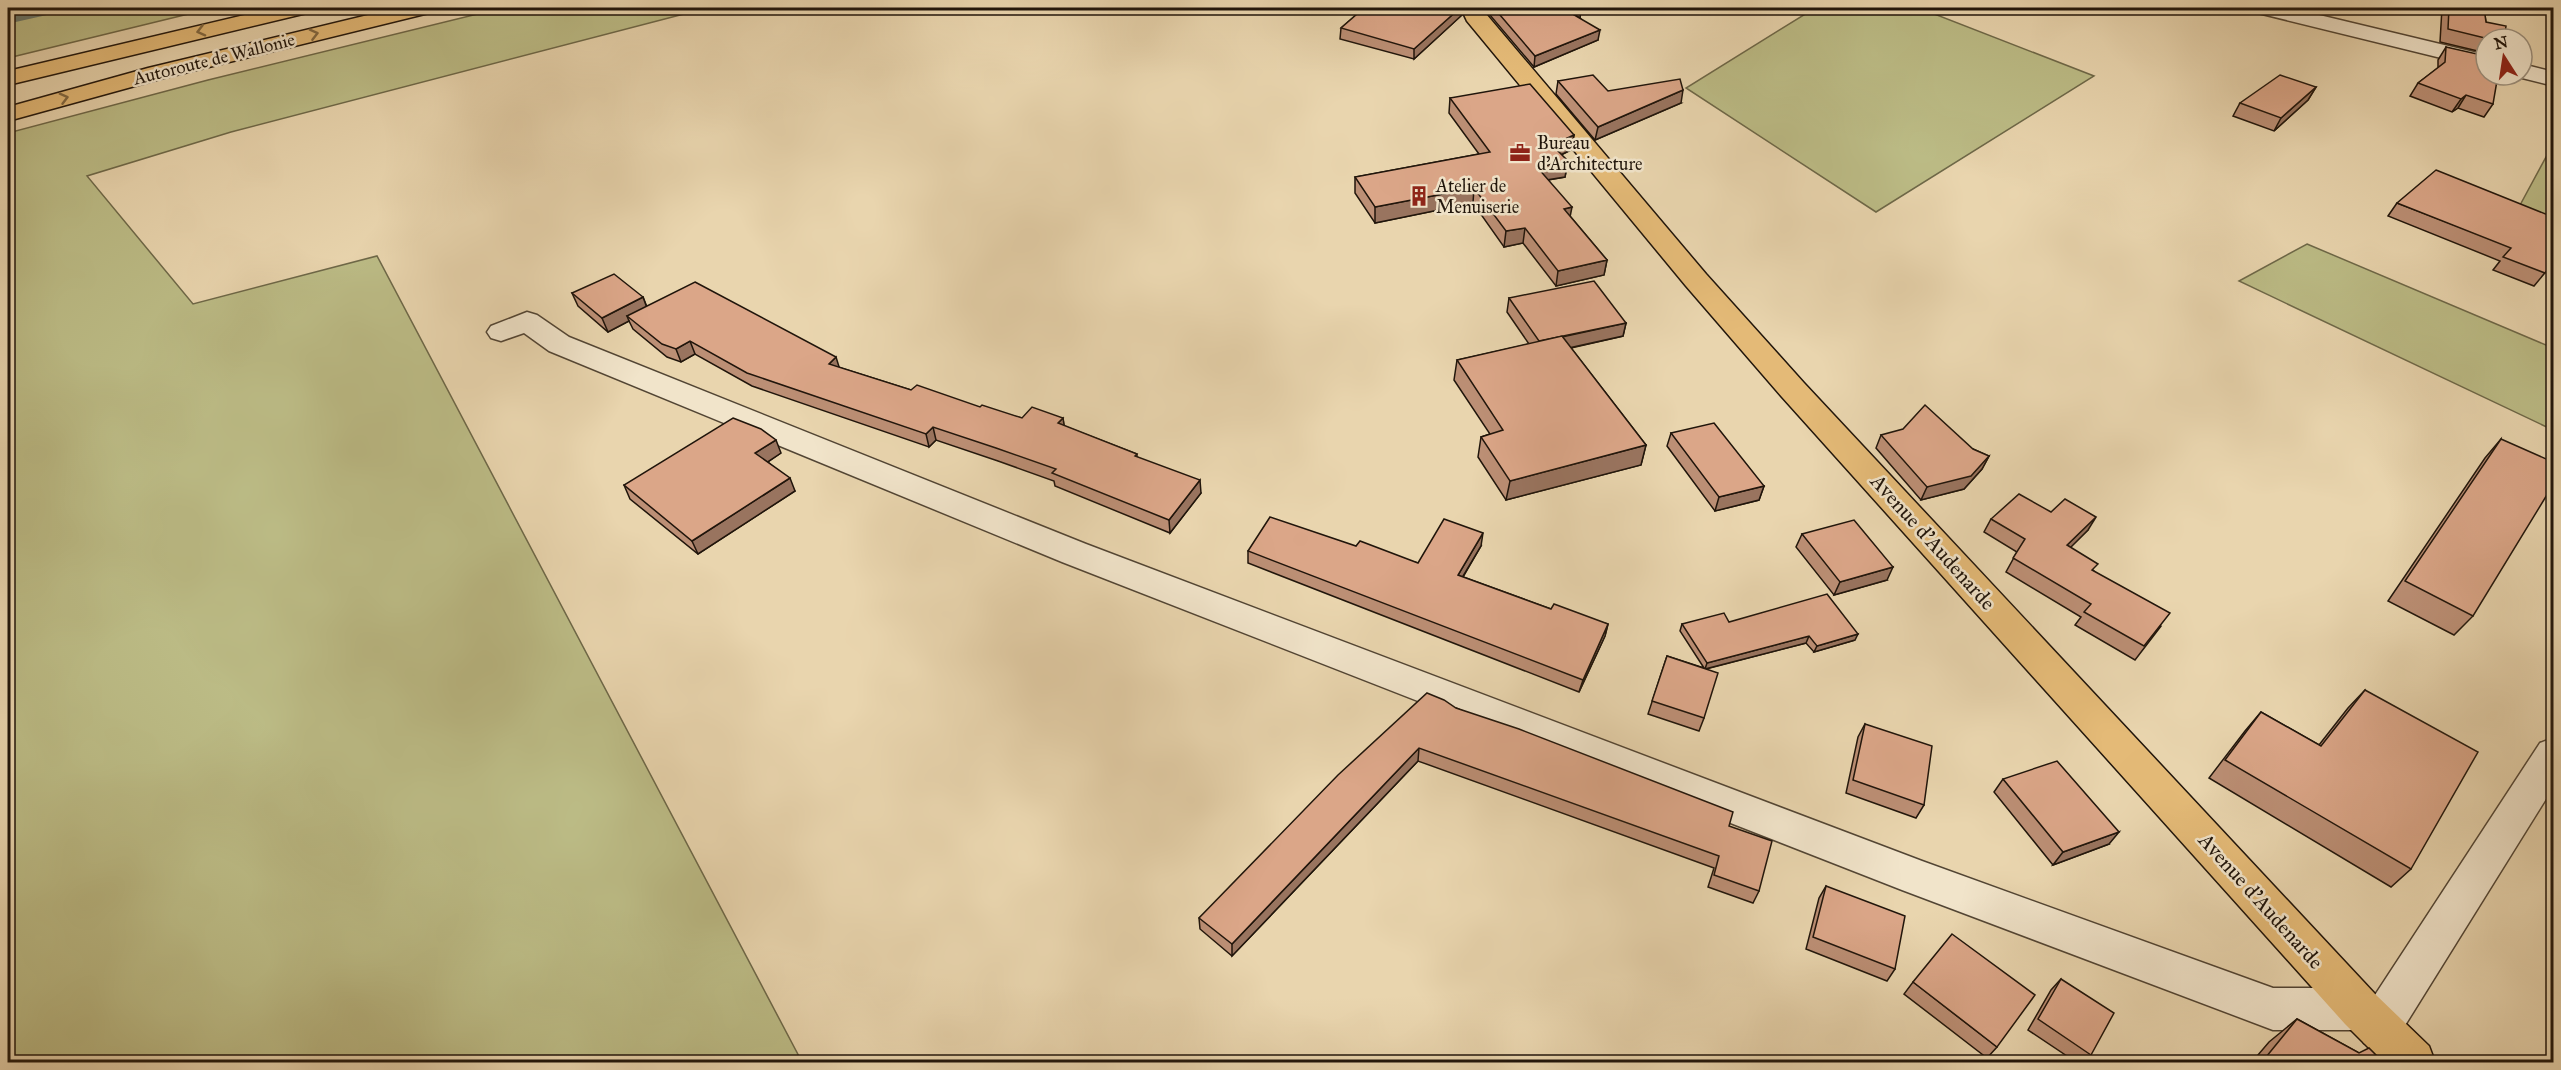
<svg xmlns="http://www.w3.org/2000/svg" width="2561" height="1070" viewBox="0 0 2561 1070" font-family="'IM FELL Great Primer',serif">
	<style>
		.green { fill: #bcbc86; stroke: #6e6848; stroke-width: 1.5 }
		.lines { fill: none; stroke-linecap: round; stroke-linejoin: round }
		.stream { stroke: #68776d; stroke-width: 9 }
		.street-casing { stroke: #524534; stroke-width: 3 }
		.primary-casing { stroke: #20150b; stroke-width: 3 }
		.highway-casing { stroke: #20150b; stroke-width: 3 }
		.street { fill: #f1e4ca; fill-rule: evenodd }
		.primary { fill: #e4ba77; fill-rule: evenodd }
		.highway { fill: #e4ba77; fill-rule: evenodd }
		.wall { fill: #bc8f75; stroke: #20150b; stroke-width: 1.5 }
		.shaded-wall { fill: #99745f; stroke: #20150b; stroke-width: 1.5 }
		.building { fill: #dba688; stroke: #20150b; stroke-width: 1.5 }
		.oneway { stroke: #826841 }
		.labels { text-anchor: middle; stroke-width: 5; stroke-linejoin: round; paint-order: stroke }
		.far-street-label { font-size: 18px; fill: #20150b; stroke: #f1e4ca }
		.far-poi-label { font-size: 18px; fill: #20150b; stroke: #f1e4ca; text-anchor: start }
		.street-label { font-size: 21px; fill: #20150b; stroke: #f1e4ca }
	</style>
	<rect width="100%" height="100%" fill="#e9d5ae"/>
	<filter id="stains"><feTurbulence type="fractalNoise" baseFrequency=".00333" numOctaves="4"/><feColorMatrix values="0 0 0 0 .2 0 0 0 0 .09 0 0 0 0 .02 0 0 0 .5 -.17"/></filter>
	<radialGradient id="worn" r=".72"><stop offset=".6" stop-color="#630" stop-opacity="0"/><stop offset="1" stop-color="#630" stop-opacity=".3"/></radialGradient>
	<g class="green">
		<path d="M 32,8 L 213,8 L 8,58 L 8,14 Z"/>
		<path d="M 502,8 L 707,8 L 231,132 L 87,176 L 193,304 L 377,256 L 802,1062 L 8,1062 L 8,133 L 208,80 Z"/>
		<path d="M 1815,8 L 1919,8 L 2094,76 L 1876,212 L 1686,88 Z"/>
		<path d="M 2553,144 L 2553,218 L 2519,207 Z"/>
		<path d="M 2307,244 L 2553,348 L 2553,430 L 2239,281 Z"/>
	</g>
	<g class="lines">
		<path class="stream" d="M 8,19 L 57,8"/>
		<g class="street-casing">
			<g id="street">
				<path d="M 2256,8 L 2290,8 L 2486,55 L 2486,69 L 2258,13 Z"/>
				<path d="M 2522,64 L 2554,72 L 2554,86 L 2514,76 L 2522,75 Z"/>
				<path d="M 527,312 L 537,315 L 569,337 L 1086,544 L 1922,861 L 2273,988 L 2360,988 L 2375,995 L 2540,743 L 2553,738 L 2554,786 L 2394,1043 L 2379,1049 L 2364,1043 L 2358,1030 L 2273,1030 L 1902,890 L 1062,562 L 549,351 L 524,333 L 501,341 L 491,338 L 487,332 L 491,326 Z"/>
			</g>
		</g>
		<g class="primary-casing">
			<path id="primary" d="M 1461,8 L 1481,8 L 1706,274 L 1804,383 L 2375,994 L 2429,1046 L 2435,1062 L 2383,1062 L 2345,1024 L 1782,397 L 1686,286 L 1467,21 Z"/>
		</g>
		<g class="highway-casing">
			<g id="highway">
				<path d="M 274,8 L 310,8 L 307,13 L 8,85 L 8,71 Z"/>
				<path d="M 397,8 L 432,8 L 429,13 L 164,78 L 8,121 L 8,107 L 148,68 Z"/>
			</g>
		</g>
		<use href="#street" class="street"/>
		<use href="#primary" class="primary"/>
		<use href="#highway" class="highway"/>
	</g>
	<g class="wall">
		<path d="M 1364,8 L 1463,8 L 1462,15 L 1414,59 L 1340,39 L 1341,28 Z"/>
		<path d="M 1484,8 L 1581,8 L 1580,18 L 1598,40 L 1534,67 Z"/>
		<path d="M 2442,8 L 2484,8 L 2486,22 L 2504,39 L 2486,39 L 2486,53 L 2440,42 Z"/>
		<path d="M 2446,47 L 2493,104 L 2484,117 L 2458,108 L 2452,112 L 2410,96 L 2418,83 L 2438,68 L 2438,60 Z"/>
		<path d="M 1558,81 L 1608,91 L 1681,103 L 1595,140 L 1556,94 Z"/>
		<path d="M 2316,87 L 2308,100 L 2274,131 L 2233,116 L 2240,103 Z"/>
		<path d="M 1450,98 L 1574,135 L 1571,150 L 1561,155 L 1568,161 L 1565,177 L 1548,180 L 1570,216 L 1607,260 L 1604,275 L 1556,286 L 1523,243 L 1504,247 L 1473,203 L 1375,223 L 1355,193 L 1355,177 L 1479,154 L 1449,113 Z"/>
		<path d="M 2397,203 L 2553,263 L 2534,286 L 2493,270 L 2500,261 L 2388,216 Z"/>
		<path d="M 572,293 L 643,297 L 647,307 L 911,390 L 1022,418 L 1063,418 L 1064,426 L 1137,454 L 1137,457 L 1201,493 L 1170,533 L 1055,486 L 1054,481 L 998,461 L 936,440 L 929,447 L 752,386 L 695,354 L 681,362 L 667,357 L 633,329 L 629,321 L 608,332 L 578,306 Z"/>
		<path d="M 1509,298 L 1626,323 L 1623,336 L 1571,348 L 1646,445 L 1641,465 L 1506,500 L 1478,457 L 1481,437 L 1490,434 L 1454,380 L 1457,360 L 1529,344 L 1507,312 Z"/>
		<path d="M 1671,433 L 1764,486 L 1759,500 L 1715,511 L 1667,446 Z"/>
		<path d="M 1881,435 L 1973,449 L 1989,456 L 1982,469 L 1964,489 L 1921,500 L 1876,448 Z"/>
		<path d="M 2501,439 L 2473,616 L 2454,635 L 2388,601 L 2485,458 Z"/>
		<path d="M 781,453 L 768,462 L 795,491 L 698,554 L 630,499 L 624,485 Z"/>
		<path d="M 2051,512 L 2088,530 L 2070,547 L 2094,571 L 2161,626 L 2135,660 L 2075,625 L 2081,617 L 2006,572 L 2017,552 L 1984,532 L 1991,519 Z"/>
		<path d="M 1802,534 L 1887,580 L 1834,595 L 1796,547 Z"/>
		<path d="M 1356,546 L 1418,563 L 1481,546 L 1463,577 L 1551,609 L 1608,624 L 1605,636 L 1579,692 L 1248,563 L 1248,551 Z"/>
		<path d="M 1729,622 L 1855,640 L 1814,652 L 1806,643 L 1706,669 L 1704,718 L 1699,731 L 1648,714 L 1667,656 L 1704,668 L 1680,631 L 1682,624 Z"/>
		<path d="M 2365,690 L 2411,869 L 2391,887 L 2209,778 L 2245,731 L 2261,712 L 2319,745 L 2348,708 Z"/>
		<path d="M 1456,708 L 1729,826 L 1759,891 L 1753,903 L 1708,887 L 1714,868 L 1418,761 L 1232,956 L 1200,929 L 1199,918 Z"/>
		<path d="M 1865,724 L 1924,805 L 1916,818 L 1846,793 L 1858,737 Z"/>
		<path d="M 2003,779 L 2109,844 L 2053,865 L 1994,792 Z"/>
		<path d="M 1826,886 L 1895,969 L 1887,981 L 1806,949 L 1819,898 Z"/>
		<path d="M 2061,979 L 2091,1055 L 2083,1062 L 2076,1062 L 2028,1030 L 2051,990 Z"/>
		<path d="M 1913,982 L 1997,1047 L 1987,1058 L 1904,994 Z"/>
		<path d="M 2297,1019 L 2359,1053 L 2383,1062 L 2252,1062 L 2269,1042 Z"/>
	</g>
	<g class="shaded-wall">
		<path d="M 1460,8 L 1463,8 L 1462,15 L 1414,59 L 1414,49 Z"/>
		<path d="M 1581,8 L 1580,18 L 1569,12 Z"/>
		<path d="M 1600,30 L 1598,40 L 1534,67 L 1535,56 Z"/>
		<path d="M 2316,87 L 2308,100 L 2274,131 L 2281,118 Z"/>
		<path d="M 1683,90 L 1681,103 L 1595,140 L 1598,127 Z"/>
		<path d="M 2466,95 L 2458,108 L 2452,112 L 2461,99 Z"/>
		<path d="M 1574,135 L 1571,150 L 1550,160 L 1552,145 Z"/>
		<path d="M 1568,161 L 1565,177 L 1534,182 L 1537,167 Z"/>
		<path d="M 1474,188 L 1473,203 L 1375,223 L 1375,207 Z"/>
		<path d="M 1572,207 L 1569,222 L 1564,209 Z"/>
		<path d="M 1525,228 L 1523,243 L 1504,247 L 1506,231 Z"/>
		<path d="M 1607,260 L 1604,275 L 1556,286 L 1558,271 Z"/>
		<path d="M 643,297 L 648,311 L 627,316 L 629,321 L 608,332 L 602,318 Z"/>
		<path d="M 1626,323 L 1623,336 L 1537,355 L 1539,342 Z"/>
		<path d="M 690,341 L 695,354 L 681,362 L 676,349 Z"/>
		<path d="M 836,357 L 840,370 L 829,364 Z"/>
		<path d="M 1063,418 L 1065,431 L 1058,423 Z"/>
		<path d="M 933,427 L 936,440 L 929,447 L 926,434 Z"/>
		<path d="M 776,440 L 781,453 L 760,467 L 755,453 Z"/>
		<path d="M 1646,445 L 1641,465 L 1506,500 L 1510,481 Z"/>
		<path d="M 1989,456 L 1982,469 L 1964,489 L 1921,500 L 1927,487 Z"/>
		<path d="M 790,478 L 795,491 L 698,554 L 692,541 Z"/>
		<path d="M 1200,480 L 1201,493 L 1170,533 L 1169,520 Z"/>
		<path d="M 1764,486 L 1759,500 L 1715,511 L 1719,497 Z"/>
		<path d="M 2096,517 L 2088,530 L 2059,559 L 2067,545 Z"/>
		<path d="M 1483,533 L 1481,546 L 1456,588 L 1458,575 Z"/>
		<path d="M 1893,567 L 1887,580 L 1834,595 L 1840,582 Z"/>
		<path d="M 1608,624 L 1605,636 L 1579,692 L 1583,680 Z"/>
		<path d="M 1858,634 L 1855,640 L 1814,652 L 1817,646 Z"/>
		<path d="M 1809,636 L 1806,643 L 1705,669 L 1707,663 Z"/>
		<path d="M 1419,748 L 1418,761 L 1232,956 L 1232,944 Z"/>
		<path d="M 2119,832 L 2109,844 L 2053,865 L 2063,852 Z"/>
	</g>
	<g class="building">
		<path d="M 1364,8 L 1460,8 L 1414,49 L 1341,28 Z"/>
		<path d="M 1494,8 L 1581,8 L 1569,12 L 1600,30 L 1535,56 Z"/>
		<path d="M 2449,8 L 2484,8 L 2486,22 L 2506,26 L 2504,39 L 2489,39 L 2448,29 Z"/>
		<path d="M 2446,47 L 2486,56 L 2486,75 L 2498,75 L 2493,104 L 2466,95 L 2461,99 L 2418,83 L 2445,62 Z"/>
		<path d="M 1593,75 L 1608,91 L 1680,79 L 1683,90 L 1598,127 L 1558,81 Z"/>
		<path d="M 2280,75 L 2316,87 L 2281,118 L 2240,103 Z"/>
		<path d="M 1530,84 L 1574,135 L 1552,145 L 1568,161 L 1537,167 L 1572,207 L 1564,209 L 1607,260 L 1558,271 L 1525,228 L 1506,231 L 1474,188 L 1375,207 L 1355,177 L 1490,152 L 1450,98 Z"/>
		<path d="M 2436,170 L 2553,217 L 2553,262 L 2545,273 L 2503,257 L 2511,248 L 2397,203 Z"/>
		<path d="M 614,274 L 643,297 L 602,318 L 572,293 Z"/>
		<path d="M 1594,281 L 1626,323 L 1539,341 L 1509,298 Z"/>
		<path d="M 695,282 L 836,357 L 829,364 L 911,390 L 917,385 L 980,407 L 982,405 L 1022,418 L 1032,407 L 1063,418 L 1058,423 L 1137,454 L 1135,456 L 1200,480 L 1169,520 L 1052,473 L 1056,469 L 996,448 L 933,427 L 926,434 L 747,373 L 690,341 L 676,349 L 662,344 L 627,316 Z"/>
		<path d="M 1562,336 L 1646,445 L 1510,481 L 1481,437 L 1503,430 L 1457,360 Z"/>
		<path d="M 1925,405 L 1973,449 L 1989,456 L 1971,476 L 1927,487 L 1881,435 L 1903,429 Z"/>
		<path d="M 733,418 L 761,429 L 776,440 L 755,453 L 790,478 L 692,541 L 624,485 Z"/>
		<path d="M 1714,423 L 1764,486 L 1719,497 L 1671,433 Z"/>
		<path d="M 2501,439 L 2553,462 L 2553,485 L 2473,616 L 2405,581 Z"/>
		<path d="M 2019,494 L 2051,512 L 2065,499 L 2096,517 L 2067,545 L 2098,564 L 2092,570 L 2170,613 L 2144,646 L 2084,612 L 2091,604 L 2013,558 L 2025,539 L 1991,519 Z"/>
		<path d="M 1270,517 L 1356,546 L 1360,541 L 1418,563 L 1444,519 L 1483,533 L 1458,575 L 1551,609 L 1554,604 L 1608,624 L 1583,680 L 1248,551 Z"/>
		<path d="M 1854,520 L 1893,567 L 1840,582 L 1802,534 Z"/>
		<path d="M 1827,594 L 1858,634 L 1817,646 L 1809,636 L 1707,663 L 1682,624 L 1724,613 L 1729,622 Z"/>
		<path d="M 1667,656 L 1718,673 L 1704,718 L 1652,701 Z"/>
		<path d="M 2365,690 L 2478,752 L 2411,869 L 2225,760 L 2261,712 L 2321,746 Z"/>
		<path d="M 1427,693 L 1444,700 L 1456,708 L 1519,729 L 1733,812 L 1729,826 L 1772,841 L 1759,891 L 1714,875 L 1719,856 L 1419,748 L 1232,944 L 1199,918 L 1338,775 Z"/>
		<path d="M 1865,724 L 1932,746 L 1924,805 L 1853,780 Z"/>
		<path d="M 2057,761 L 2119,832 L 2063,852 L 2003,779 Z"/>
		<path d="M 1826,886 L 1905,916 L 1895,969 L 1813,937 Z"/>
		<path d="M 1952,934 L 2035,995 L 1997,1047 L 1913,982 Z"/>
		<path d="M 2061,979 L 2114,1013 L 2091,1055 L 2038,1019 Z"/>
		<path d="M 2297,1019 L 2359,1053 L 2369,1048 L 2383,1062 L 2262,1062 Z"/>
	</g>
	<defs><path id="oneway-chevron" d="M-2-3.5L2.5 0L-2 3.5" fill="none" stroke-width="1.6" stroke-linecap="round" stroke-linejoin="round" transform="scale(1.5)"/></defs>
	<g class="oneway">
		<use href="#oneway-chevron" transform="translate(201 31) rotate(166)"/>
		<use href="#oneway-chevron" transform="translate(314 34) rotate(-14)"/>
		<use href="#oneway-chevron" transform="translate(64 98) rotate(-15)"/>
	</g>
	<defs>
		<g id="office-bare" transform="scale(1.62)"><path d="M-6-3h4V-5.5h4V-3h4V5H-6ZM-1-4.5V-3h2v-1.5ZM-6 0V1H6V0Z" fill="#8f2418" stroke="#f1e4ca" stroke-width="2.5" paint-order="stroke"/></g>
		<g id="building-bare" transform="scale(1.62)"><path d="M-4-6H4V6H1V3H-1V6H-4ZM-2.5-4.3h1.7v1.8h-1.7ZM.8-4.3h1.7v1.8H.8ZM-2.5-1h1.7V.8h-1.7ZM.8-1h1.7V.8H.8Z" fill="#8f2418" stroke="#f1e4ca" stroke-width="2.5" paint-order="stroke"/></g>
	</defs>
	<g fill-rule="evenodd">
		<use href="#office-bare" x="1520" y="153"/>
		<use href="#building-bare" x="1419" y="196"/>
	</g>
	<g class="labels">
		<g class="far-street-label">
			<text transform="translate(214 59) rotate(-14)" y="6">Autoroute de Wallonie</text>
		</g>
		<g class="far-poi-label">
			<text x="1537" y="149">Bureau<tspan x="1537" dy="21">d'Architecture</tspan></text>
			<text x="1436" y="192">Atelier de<tspan x="1436" dy="21">Menuiserie</tspan></text>
		</g>
		<g class="street-label">
			<text transform="translate(1933 542) rotate(48)" y="7">Avenue d'Audenarde</text>
			<text transform="translate(2261 901) rotate(48)" y="7">Avenue d'Audenarde</text>
		</g>
	</g>
	<rect width="2561" height="1070" fill="none" stroke="#e9d5ae" stroke-width="30"/>
	<rect x="9" y="9" width="2543" height="1052" fill="none" stroke="#20150b" stroke-width="3"/>
	<rect x="15" y="15" width="2531" height="1040" fill="none" stroke="#20150b" stroke-width="1.5"/>
	<g transform="translate(2504 57) rotate(348)"><circle r="28" fill="#f1e4ca" stroke="#9d917e" stroke-width="1.5"/>
	<path d="M0-4.5L10 22L0 15L-10 22Z" fill="#8f2418"/>
	<text y="-9" font-size="16" font-weight="bold" text-anchor="middle" fill="#20150b">N</text>
	</g>
	<rect width="100%" height="100%" filter="url(#stains)"/>
	<rect width="100%" height="100%" fill="url(#worn)"/>
</svg>
